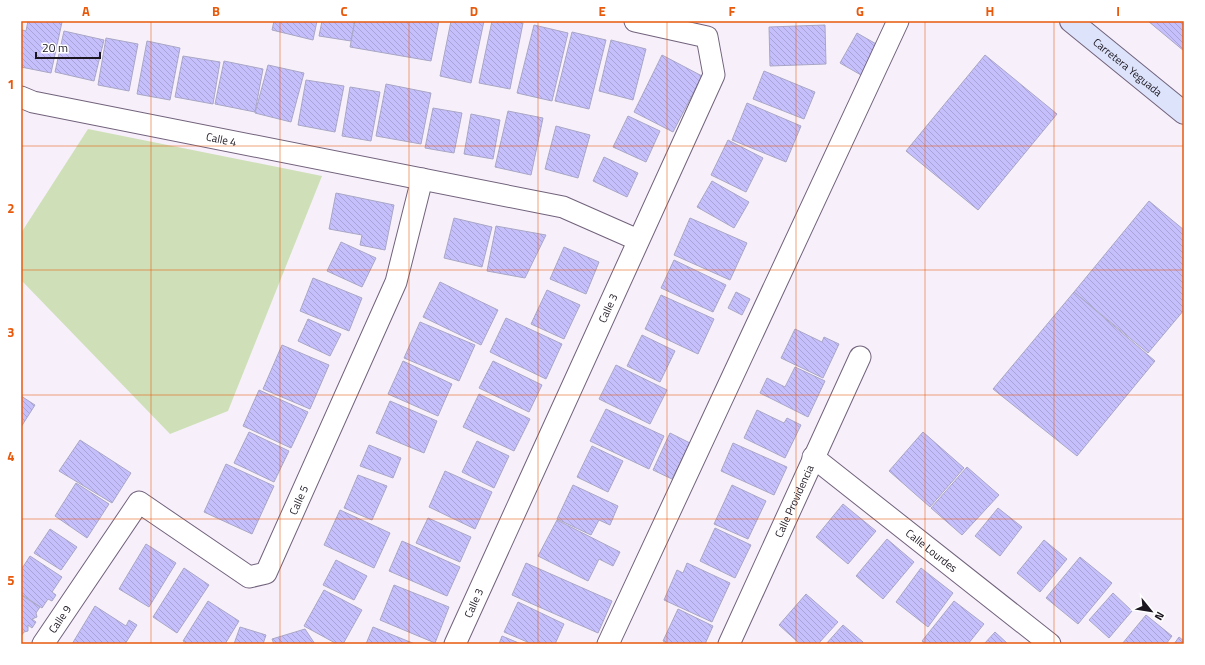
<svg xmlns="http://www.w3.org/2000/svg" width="1205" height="665" viewBox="0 0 1205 665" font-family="'Titillium Web',sans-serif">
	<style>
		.grass { fill: #cfe0b8 }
		.building { fill: url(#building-back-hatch); stroke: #a9a7c5 }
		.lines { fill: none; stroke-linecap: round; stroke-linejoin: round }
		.street-casing { stroke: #71627b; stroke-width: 23 }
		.secondary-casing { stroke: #71627b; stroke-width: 24 }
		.street { stroke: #fff; stroke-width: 21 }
		.secondary { stroke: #dce3fa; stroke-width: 22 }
		.grid { fill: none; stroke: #e8590c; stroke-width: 1; stroke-opacity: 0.55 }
		.labels { text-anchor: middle; stroke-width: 4; stroke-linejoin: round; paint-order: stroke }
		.street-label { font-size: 11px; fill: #1c1620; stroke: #fff }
		.neatline { fill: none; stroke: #e8590c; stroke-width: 1.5 }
		.grid-label { font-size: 13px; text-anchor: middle; font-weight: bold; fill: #e8590c }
	</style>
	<defs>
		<pattern id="building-back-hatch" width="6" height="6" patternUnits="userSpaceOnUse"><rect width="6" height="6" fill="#c5bffc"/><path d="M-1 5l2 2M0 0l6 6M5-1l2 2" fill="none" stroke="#a9a3d8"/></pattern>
	</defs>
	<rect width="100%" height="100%" fill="#f7f0fb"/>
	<path class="grass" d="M 88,129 L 322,176 L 228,411 L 170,434 L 21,280 L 21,233 Z"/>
	<g class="building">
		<path d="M 28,21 L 62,22 L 51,73 L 21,67 L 21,32 L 22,30 L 26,31 Z"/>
		<path d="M 274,21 L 317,21 L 313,40 L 272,30 Z"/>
		<path d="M 322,21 L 355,21 L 351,41 L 319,36 Z"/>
		<path d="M 355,21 L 439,21 L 431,61 L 350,47 Z"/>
		<path d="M 451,21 L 484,21 L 471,83 L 440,76 Z"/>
		<path d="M 492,21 L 512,21 L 523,23 L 510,89 L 479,83 Z"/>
		<path d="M 1148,21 L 1184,21 L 1184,51 Z"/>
		<path d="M 534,25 L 568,33 L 552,101 L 517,93 Z"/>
		<path d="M 825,25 L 826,64 L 770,66 L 769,27 Z"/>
		<path d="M 64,31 L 104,40 L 94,81 L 55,72 Z"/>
		<path d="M 572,32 L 606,40 L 589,109 L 555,101 Z"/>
		<path d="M 857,33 L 878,45 L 861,75 L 840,63 Z"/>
		<path d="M 106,38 L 138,44 L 129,91 L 98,85 Z"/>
		<path d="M 611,40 L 646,49 L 633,100 L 599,91 Z"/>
		<path d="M 147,41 L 180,48 L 170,100 L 137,94 Z"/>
		<path d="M 662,55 L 702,76 L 673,132 L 634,112 Z"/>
		<path d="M 985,55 L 1057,114 L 978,210 L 906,151 Z"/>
		<path d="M 183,56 L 220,62 L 213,104 L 175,97 Z"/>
		<path d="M 224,61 L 263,69 L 255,112 L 215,104 Z"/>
		<path d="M 268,65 L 304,73 L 291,122 L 255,113 Z"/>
		<path d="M 764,71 L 815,92 L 804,119 L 753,99 Z"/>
		<path d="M 306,80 L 344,86 L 335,132 L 298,125 Z"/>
		<path d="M 386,84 L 431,93 L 421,144 L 376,136 Z"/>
		<path d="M 350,87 L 380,92 L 371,141 L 342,136 Z"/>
		<path d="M 747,103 L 801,126 L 786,162 L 732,140 Z"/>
		<path d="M 433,108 L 462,113 L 454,153 L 425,148 Z"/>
		<path d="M 508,111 L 543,118 L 531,175 L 495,167 Z"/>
		<path d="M 471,114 L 500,120 L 493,159 L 464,154 Z"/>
		<path d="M 628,116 L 660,131 L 646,162 L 613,147 Z"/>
		<path d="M 556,126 L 590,135 L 578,178 L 545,169 Z"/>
		<path d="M 728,140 L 763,158 L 746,192 L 711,175 Z"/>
		<path d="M 604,157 L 638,173 L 627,197 L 593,181 Z"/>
		<path d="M 712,181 L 749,202 L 734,228 L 697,207 Z"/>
		<path d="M 336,193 L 394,205 L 385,250 L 360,245 L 362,235 L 329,229 Z"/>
		<path d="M 1149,201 L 1184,230 L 1184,310 L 1148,353 L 1074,292 Z"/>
		<path d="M 454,218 L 492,227 L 482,267 L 444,258 Z"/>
		<path d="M 690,218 L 747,243 L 730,280 L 674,255 Z"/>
		<path d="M 496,226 L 546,235 L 525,278 L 487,271 Z"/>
		<path d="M 341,242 L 376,258 L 362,287 L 327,271 Z"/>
		<path d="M 564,247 L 599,262 L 586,294 L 550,279 Z"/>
		<path d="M 674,260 L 726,285 L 713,312 L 661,288 Z"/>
		<path d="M 313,278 L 362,298 L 349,331 L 300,311 Z"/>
		<path d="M 440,282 L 498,310 L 481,345 L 423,317 Z"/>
		<path d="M 547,290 L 580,305 L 564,339 L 531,324 Z"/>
		<path d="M 736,292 L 750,299 L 742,315 L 728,308 Z"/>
		<path d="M 1074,292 L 1155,361 L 1077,456 L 993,389 Z"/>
		<path d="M 661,295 L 714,319 L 698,354 L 645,329 Z"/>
		<path d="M 506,318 L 562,344 L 546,379 L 490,352 Z"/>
		<path d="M 308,319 L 341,334 L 330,356 L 298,341 Z"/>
		<path d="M 420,322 L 475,345 L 459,381 L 404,358 Z"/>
		<path d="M 795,329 L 822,342 L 824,337 L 839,344 L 823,378 L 781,358 Z"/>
		<path d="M 642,335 L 675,351 L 660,382 L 627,366 Z"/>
		<path d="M 282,345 L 329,365 L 310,409 L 263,389 Z"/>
		<path d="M 403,361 L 452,384 L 438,416 L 388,394 Z"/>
		<path d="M 493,361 L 542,385 L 529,412 L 479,388 Z"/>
		<path d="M 616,365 L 667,390 L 650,424 L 599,399 Z"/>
		<path d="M 795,367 L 825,381 L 808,417 L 760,393 L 767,378 L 785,387 Z"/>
		<path d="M 259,390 L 308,412 L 291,448 L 243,426 Z"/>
		<path d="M 479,394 L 530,419 L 514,451 L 463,427 Z"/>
		<path d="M 21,396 L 35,405 L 21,427 Z"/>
		<path d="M 390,401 L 437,421 L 424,453 L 376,433 Z"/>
		<path d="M 606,409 L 664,436 L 649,469 L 590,441 Z"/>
		<path d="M 757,410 L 784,423 L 787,418 L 801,425 L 785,458 L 744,438 Z"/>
		<path d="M 249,432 L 289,451 L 274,482 L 234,463 Z"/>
		<path d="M 923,432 L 964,468 L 930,507 L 889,471 Z"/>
		<path d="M 670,433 L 690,443 L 672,479 L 653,470 Z"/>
		<path d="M 80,440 L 131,473 L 112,503 L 59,471 Z"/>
		<path d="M 477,441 L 509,456 L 494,488 L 462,472 Z"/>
		<path d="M 733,443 L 787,467 L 774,495 L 721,471 Z"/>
		<path d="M 369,445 L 401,458 L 393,478 L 360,466 Z"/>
		<path d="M 592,446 L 623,461 L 608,492 L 577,477 Z"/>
		<path d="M 226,464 L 274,486 L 252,534 L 204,512 Z"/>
		<path d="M 967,467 L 999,495 L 962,535 L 931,508 Z"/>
		<path d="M 445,471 L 492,492 L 475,529 L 429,507 Z"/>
		<path d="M 358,475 L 387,486 L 372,520 L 344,508 Z"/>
		<path d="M 76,483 L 109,504 L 87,538 L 55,516 Z"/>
		<path d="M 573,485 L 618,506 L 610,525 L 599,520 L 591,535 L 557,519 Z"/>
		<path d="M 732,485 L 766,501 L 748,539 L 714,524 Z"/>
		<path d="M 843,504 L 876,531 L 848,564 L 816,537 Z"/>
		<path d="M 998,508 L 1022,527 L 1000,556 L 975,536 Z"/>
		<path d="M 340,510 L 390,533 L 374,568 L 324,545 Z"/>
		<path d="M 428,518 L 471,537 L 460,562 L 416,543 Z"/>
		<path d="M 557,520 L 620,552 L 613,566 L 599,559 L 588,581 L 538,556 Z"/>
		<path d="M 715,528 L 751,545 L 735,578 L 700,561 Z"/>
		<path d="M 50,529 L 77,547 L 61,570 L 34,553 Z"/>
		<path d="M 887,539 L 914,562 L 883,599 L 856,576 Z"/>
		<path d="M 1044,540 L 1067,559 L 1040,592 L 1017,573 Z"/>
		<path d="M 402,541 L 460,567 L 447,596 L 389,571 Z"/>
		<path d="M 146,544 L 176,563 L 149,607 L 119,589 Z"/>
		<path d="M 30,556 L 62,577 L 52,592 L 56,595 L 52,601 L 48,599 L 42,608 L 21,594 L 21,570 Z"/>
		<path d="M 1080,557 L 1112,583 L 1078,624 L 1046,598 Z"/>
		<path d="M 336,560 L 367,576 L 354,600 L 323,585 Z"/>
		<path d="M 526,563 L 612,601 L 598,633 L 512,595 Z"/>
		<path d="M 687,563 L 730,583 L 712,622 L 664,600 L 677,570 L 683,573 Z"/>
		<path d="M 184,568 L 209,585 L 177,633 L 153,617 Z"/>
		<path d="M 921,568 L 953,593 L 928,627 L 896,602 Z"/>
		<path d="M 394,585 L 449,607 L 435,643 L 380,620 Z"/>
		<path d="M 324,590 L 362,610 L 343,644 L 337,644 L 304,626 Z"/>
		<path d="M 1113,593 L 1132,611 L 1109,638 L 1089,620 Z"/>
		<path d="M 806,594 L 838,622 L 818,644 L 800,644 L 779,625 Z"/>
		<path d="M 21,595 L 40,607 L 36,613 L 37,617 L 32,619 L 36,622 L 32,628 L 28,625 L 28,631 L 24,632 L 21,636 Z"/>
		<path d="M 208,601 L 239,621 L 225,644 L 188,644 L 183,641 Z"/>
		<path d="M 954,601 L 984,624 L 968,644 L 926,644 L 922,641 Z"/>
		<path d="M 518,602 L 564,624 L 555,644 L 532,644 L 504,632 Z"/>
		<path d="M 95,606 L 126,626 L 129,620 L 137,625 L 125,644 L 72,644 Z"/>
		<path d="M 678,609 L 713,626 L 705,644 L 698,642 L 697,644 L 669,644 L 663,641 Z"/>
		<path d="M 1146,615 L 1172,636 L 1166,644 L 1122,644 Z"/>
		<path d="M 843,625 L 863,642 L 862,644 L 826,644 Z"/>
		<path d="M 240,627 L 266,635 L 263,644 L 234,644 Z"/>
		<path d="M 373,627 L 415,644 L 366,644 Z"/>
		<path d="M 305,629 L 315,644 L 274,644 L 272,639 Z"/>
		<path d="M 995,632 L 1008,644 L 984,644 Z"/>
		<path d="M 502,636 L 521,644 L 499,644 Z"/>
		<path d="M 1179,637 L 1184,641 L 1184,644 L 1174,644 Z"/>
	</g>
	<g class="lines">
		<g class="street-casing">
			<g id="street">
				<path id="s1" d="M 21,97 L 33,102 L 563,207 L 638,240"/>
				<path id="s2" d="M 813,457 L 1050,644"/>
				<path id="s3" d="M 43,644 L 139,502 L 249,577 L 266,573 L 396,282 L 422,179"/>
				<path id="s4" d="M 455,644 L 714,75 L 707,37 L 635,21"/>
				<path d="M 608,644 L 898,21"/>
				<path id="s5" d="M 729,644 L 860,357"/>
			</g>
		</g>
		<g class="secondary-casing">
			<g id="secondary">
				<path id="s6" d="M 1071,21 L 1184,113"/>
			</g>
		</g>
		<use href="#street" class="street"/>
		<use href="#secondary" class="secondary"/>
	</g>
	<path class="grid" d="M 151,21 L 151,644M 280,21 L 280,644M 409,21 L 409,644M 538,21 L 538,644M 667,21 L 667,644M 796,21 L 796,644M 925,21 L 925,644M 1054,21 L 1054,644M 21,146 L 1184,146M 21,270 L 1184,270M 21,395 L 1184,395M 21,519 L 1184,519"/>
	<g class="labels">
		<g class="street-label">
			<text dy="4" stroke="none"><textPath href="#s6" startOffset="73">Carretera Yeguada</textPath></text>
			<text dy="4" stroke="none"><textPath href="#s1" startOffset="205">Calle 4</textPath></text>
			<text dy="4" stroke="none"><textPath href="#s4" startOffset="369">Calle 3</textPath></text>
			<text dy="4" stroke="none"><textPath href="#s3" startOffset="402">Calle 5</textPath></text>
			<text dy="4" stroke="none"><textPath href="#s5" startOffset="157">Calle Providencia</textPath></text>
			<text dy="4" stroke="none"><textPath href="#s2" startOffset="151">Calle Lourdes</textPath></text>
			<text dy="4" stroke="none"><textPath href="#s4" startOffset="45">Calle 3</textPath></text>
			<text dy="4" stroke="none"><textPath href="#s3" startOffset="30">Calle 9</textPath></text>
		</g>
	</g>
	<rect width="1205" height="665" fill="none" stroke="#ffffff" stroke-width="44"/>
	<g transform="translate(1151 611) rotate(120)" stroke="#ffffff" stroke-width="3" paint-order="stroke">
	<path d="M0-3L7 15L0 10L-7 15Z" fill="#1c1620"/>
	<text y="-6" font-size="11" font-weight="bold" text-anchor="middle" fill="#1c1620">N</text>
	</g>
	<path d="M36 52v6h64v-6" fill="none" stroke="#1c1620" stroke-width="2"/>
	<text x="42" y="52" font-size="12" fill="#1c1620" stroke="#ffffff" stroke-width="3" paint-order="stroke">20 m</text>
	<rect x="22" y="22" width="1161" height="621" class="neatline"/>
	<g class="grid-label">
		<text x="86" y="16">A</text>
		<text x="216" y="16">B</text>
		<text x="344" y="16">C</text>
		<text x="474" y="16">D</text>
		<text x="602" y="16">E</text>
		<text x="732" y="16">F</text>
		<text x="860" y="16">G</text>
		<text x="990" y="16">H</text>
		<text x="1118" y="16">I</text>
		<text x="11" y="89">1</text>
		<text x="11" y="213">2</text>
		<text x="11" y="337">3</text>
		<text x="11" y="461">4</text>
		<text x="11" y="585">5</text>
	</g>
</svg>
